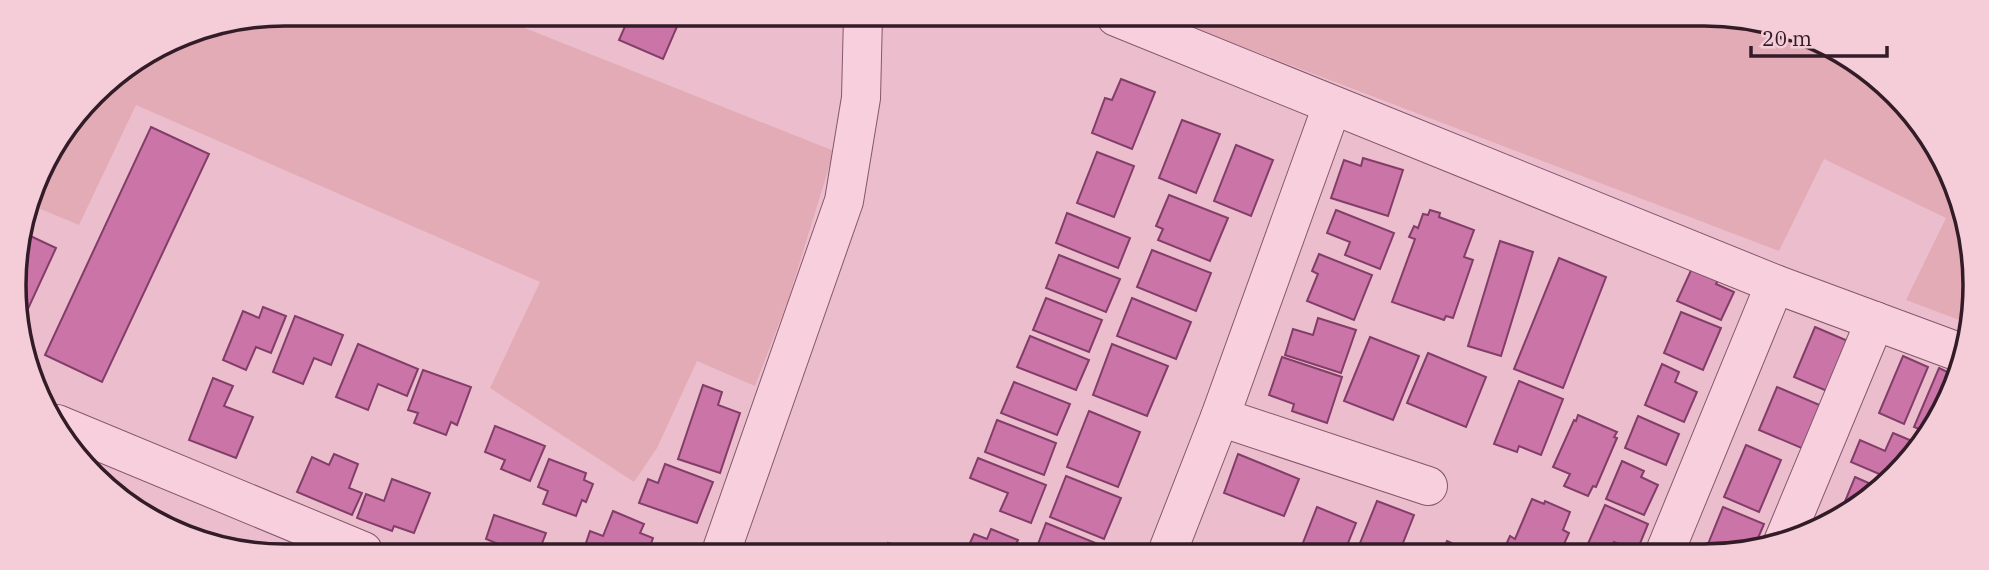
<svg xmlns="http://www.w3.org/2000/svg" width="1989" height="570" viewBox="0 0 1989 570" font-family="'IBM Plex Serif',serif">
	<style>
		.farmland { fill: #e2abb6 }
		.building { fill: #ca74a8; stroke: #823e69; stroke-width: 2 }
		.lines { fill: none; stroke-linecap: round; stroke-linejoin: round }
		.minor-casing { stroke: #84576d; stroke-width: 40 }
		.minor { stroke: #f8d0dd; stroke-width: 38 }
		.rim { fill: none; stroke: #331c28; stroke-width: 3.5 }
	</style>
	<rect width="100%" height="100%" fill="#ecbecd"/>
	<g class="farmland">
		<path d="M 285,14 L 492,15 L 834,151 L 789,297 L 755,386 L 697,361 L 657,448 L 634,482 L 490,388 L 540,282 L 136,105 L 79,225 L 31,205 L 42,165 L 106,82 L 182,34 Z"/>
		<path d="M 1198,17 L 1756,19 L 1854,59 L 1929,134 L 1970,232 L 1970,324 L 1906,300 L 1946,218 L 1824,159 L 1779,251 L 1193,28 Z"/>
	</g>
	<g class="building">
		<path d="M 630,15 L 682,15 L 663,59 L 619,40 Z"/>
		<path d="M 1121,79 L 1155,92 L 1132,149 L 1092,133 L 1105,98 L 1112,100 Z"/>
		<path d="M 1182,120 L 1220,134 L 1196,193 L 1159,178 Z"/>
		<path d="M 151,127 L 209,154 L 102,382 L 45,355 Z"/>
		<path d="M 1236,145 L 1273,160 L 1251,216 L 1214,201 Z"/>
		<path d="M 1097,152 L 1134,166 L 1114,217 L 1077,203 Z"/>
		<path d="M 1363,158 L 1403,170 L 1388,216 L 1331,198 L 1344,160 L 1361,166 Z"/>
		<path d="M 1169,195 L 1228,218 L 1210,261 L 1158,240 L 1163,229 L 1156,226 Z"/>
		<path d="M 1336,210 L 1394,233 L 1380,269 L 1345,255 L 1350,242 L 1327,233 Z"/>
		<path d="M 1430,210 L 1440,213 L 1439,217 L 1474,230 L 1464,257 L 1473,260 L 1453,318 L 1446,316 L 1444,320 L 1392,302 L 1415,239 L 1409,237 L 1414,226 L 1418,228 L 1423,214 L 1428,215 Z"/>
		<path d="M 1067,213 L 1130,238 L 1118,268 L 1056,243 Z"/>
		<path d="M 24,233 L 56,248 L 27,311 L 19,307 L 15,267 Z"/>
		<path d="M 1500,241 L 1533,252 L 1501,356 L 1468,346 Z"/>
		<path d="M 1152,250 L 1211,273 L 1196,311 L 1137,287 Z"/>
		<path d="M 1319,254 L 1372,275 L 1354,320 L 1307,301 L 1318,274 L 1312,271 Z"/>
		<path d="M 1059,255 L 1120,279 L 1106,312 L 1046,288 Z"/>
		<path d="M 1559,258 L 1606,277 L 1563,388 L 1514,369 Z"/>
		<path d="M 1693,266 L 1719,278 L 1716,284 L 1734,292 L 1721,320 L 1677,301 Z"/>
		<path d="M 1046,298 L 1102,320 L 1089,352 L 1033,330 Z"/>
		<path d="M 1132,298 L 1191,322 L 1176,359 L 1117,336 Z"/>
		<path d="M 263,307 L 286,316 L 271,353 L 256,347 L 246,370 L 223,360 L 243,311 L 259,318 Z"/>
		<path d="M 1681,312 L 1721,328 L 1703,370 L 1664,353 Z"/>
		<path d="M 295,316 L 343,335 L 331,365 L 314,358 L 303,384 L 273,372 Z"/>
		<path d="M 1318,318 L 1356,330 L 1341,373 L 1285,355 L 1293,329 L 1313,335 Z"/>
		<path d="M 1815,327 L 1855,344 L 1834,394 L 1794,377 Z"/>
		<path d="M 1030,336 L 1089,360 L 1076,390 L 1017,367 Z"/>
		<path d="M 1370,337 L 1419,356 L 1393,420 L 1344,401 Z"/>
		<path d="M 358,344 L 418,369 L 407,396 L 378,384 L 368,410 L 336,397 Z"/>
		<path d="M 1112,344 L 1168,366 L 1147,416 L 1093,395 Z"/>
		<path d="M 1428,353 L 1486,377 L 1466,427 L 1407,403 Z"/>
		<path d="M 1903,356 L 1928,367 L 1904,424 L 1879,413 Z"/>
		<path d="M 1282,357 L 1342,377 L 1327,423 L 1292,411 L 1294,404 L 1269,395 Z"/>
		<path d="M 1662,364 L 1679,372 L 1675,382 L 1697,392 L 1684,422 L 1645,405 Z"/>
		<path d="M 1939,368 L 1956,376 L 1939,420 L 1929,433 L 1914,427 Z"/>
		<path d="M 423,370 L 471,387 L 457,425 L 451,422 L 446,435 L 414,423 L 418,413 L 408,410 Z"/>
		<path d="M 213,378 L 233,386 L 224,406 L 253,417 L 236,458 L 189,440 Z"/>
		<path d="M 1519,381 L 1563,399 L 1541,455 L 1519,446 L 1517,452 L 1494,444 Z"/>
		<path d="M 1014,382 L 1070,404 L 1057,435 L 1001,413 Z"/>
		<path d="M 703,385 L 722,392 L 718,405 L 740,413 L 720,473 L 678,459 Z"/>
		<path d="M 1777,387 L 1829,409 L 1811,452 L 1759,430 Z"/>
		<path d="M 1089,411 L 1140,432 L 1118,487 L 1067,467 Z"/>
		<path d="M 1578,415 L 1617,432 L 1614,437 L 1617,438 L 1596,487 L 1593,486 L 1588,496 L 1564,486 L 1570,474 L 1553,467 L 1574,420 L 1576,421 Z"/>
		<path d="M 1638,416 L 1679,434 L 1666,465 L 1625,448 Z"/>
		<path d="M 997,420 L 1056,443 L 1044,475 L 985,452 Z"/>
		<path d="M 495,426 L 545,446 L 530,481 L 501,469 L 505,460 L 485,452 Z"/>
		<path d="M 1893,433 L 1919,444 L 1891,479 L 1851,462 L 1860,440 L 1885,451 Z"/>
		<path d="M 1746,445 L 1781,460 L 1759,512 L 1724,497 Z"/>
		<path d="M 334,454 L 358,464 L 349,488 L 362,493 L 352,515 L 297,492 L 312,457 L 329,465 Z"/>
		<path d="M 1238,454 L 1299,479 L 1284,516 L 1224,493 Z"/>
		<path d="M 978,458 L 1046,485 L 1031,523 L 1000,511 L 1008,493 L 970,478 Z"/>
		<path d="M 549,459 L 586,473 L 584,480 L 593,484 L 586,502 L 582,500 L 576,516 L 543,504 L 548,491 L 538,487 Z"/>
		<path d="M 1622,461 L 1644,471 L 1641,477 L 1658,485 L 1644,515 L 1606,499 Z"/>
		<path d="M 665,464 L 713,482 L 697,523 L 639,503 L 648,479 L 658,483 Z"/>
		<path d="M 1066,476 L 1121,498 L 1104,539 L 1050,517 Z"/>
		<path d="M 1855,477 L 1882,489 L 1839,516 Z"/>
		<path d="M 392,479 L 430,493 L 414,533 L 394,526 L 392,531 L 357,518 L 366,494 L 384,501 Z"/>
		<path d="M 1532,499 L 1544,504 L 1545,501 L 1570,512 L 1563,530 L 1569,533 L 1560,553 L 1509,553 L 1510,550 L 1505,547 L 1510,536 L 1515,539 Z"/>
		<path d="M 1377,501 L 1414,515 L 1399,553 L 1356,553 Z"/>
		<path d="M 1605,505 L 1648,524 L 1637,551 L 1614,542 L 1609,553 L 1587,546 Z"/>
		<path d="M 1317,507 L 1356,523 L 1344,553 L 1299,553 Z"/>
		<path d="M 1723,507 L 1764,524 L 1753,550 L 1739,554 L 1704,554 Z"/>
		<path d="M 613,511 L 644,524 L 640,533 L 653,538 L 648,552 L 583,552 L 590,531 L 603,536 Z"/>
		<path d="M 494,515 L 546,533 L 539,551 L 493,551 L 496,543 L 486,539 Z"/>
		<path d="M 1046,523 L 1108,548 L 1107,553 L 1035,552 Z"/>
		<path d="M 991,529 L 1018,540 L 1013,552 L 966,552 L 974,534 L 987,539 Z"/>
		<path d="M 1447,541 L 1473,553 L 1441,553 Z"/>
		<path d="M 888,543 L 912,552 L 884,552 Z"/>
	</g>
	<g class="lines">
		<g class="minor-casing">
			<g id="minor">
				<path d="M 1116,17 L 1775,284 L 1964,354"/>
				<path d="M 1220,417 L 1428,486"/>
				<path d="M 57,424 L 363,551"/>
				<path d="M 1783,542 L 1875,321"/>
				<path d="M 721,552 L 844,201 L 861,98 L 863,16"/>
				<path d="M 1167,553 L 1220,417 L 1332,106"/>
				<path d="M 1664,554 L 1775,284"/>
			</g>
		</g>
		<use href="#minor" class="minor"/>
	</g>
	<path d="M0 0H1989V570H0ZM285 26H1704A259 259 0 0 1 1963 285V285A259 259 0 0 1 1704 544H285A259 259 0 0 1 26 285V285A259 259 0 0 1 285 26Z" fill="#f4cdd9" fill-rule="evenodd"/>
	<path class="rim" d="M285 26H1704A259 259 0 0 1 1963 285V285A259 259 0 0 1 1704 544H285A259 259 0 0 1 26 285V285A259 259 0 0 1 285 26Z"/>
	<path d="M1751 46v10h136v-10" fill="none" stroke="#331c28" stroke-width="3.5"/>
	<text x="1762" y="46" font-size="21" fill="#331c28" stroke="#f4cdd9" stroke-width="5" paint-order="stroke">20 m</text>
</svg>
